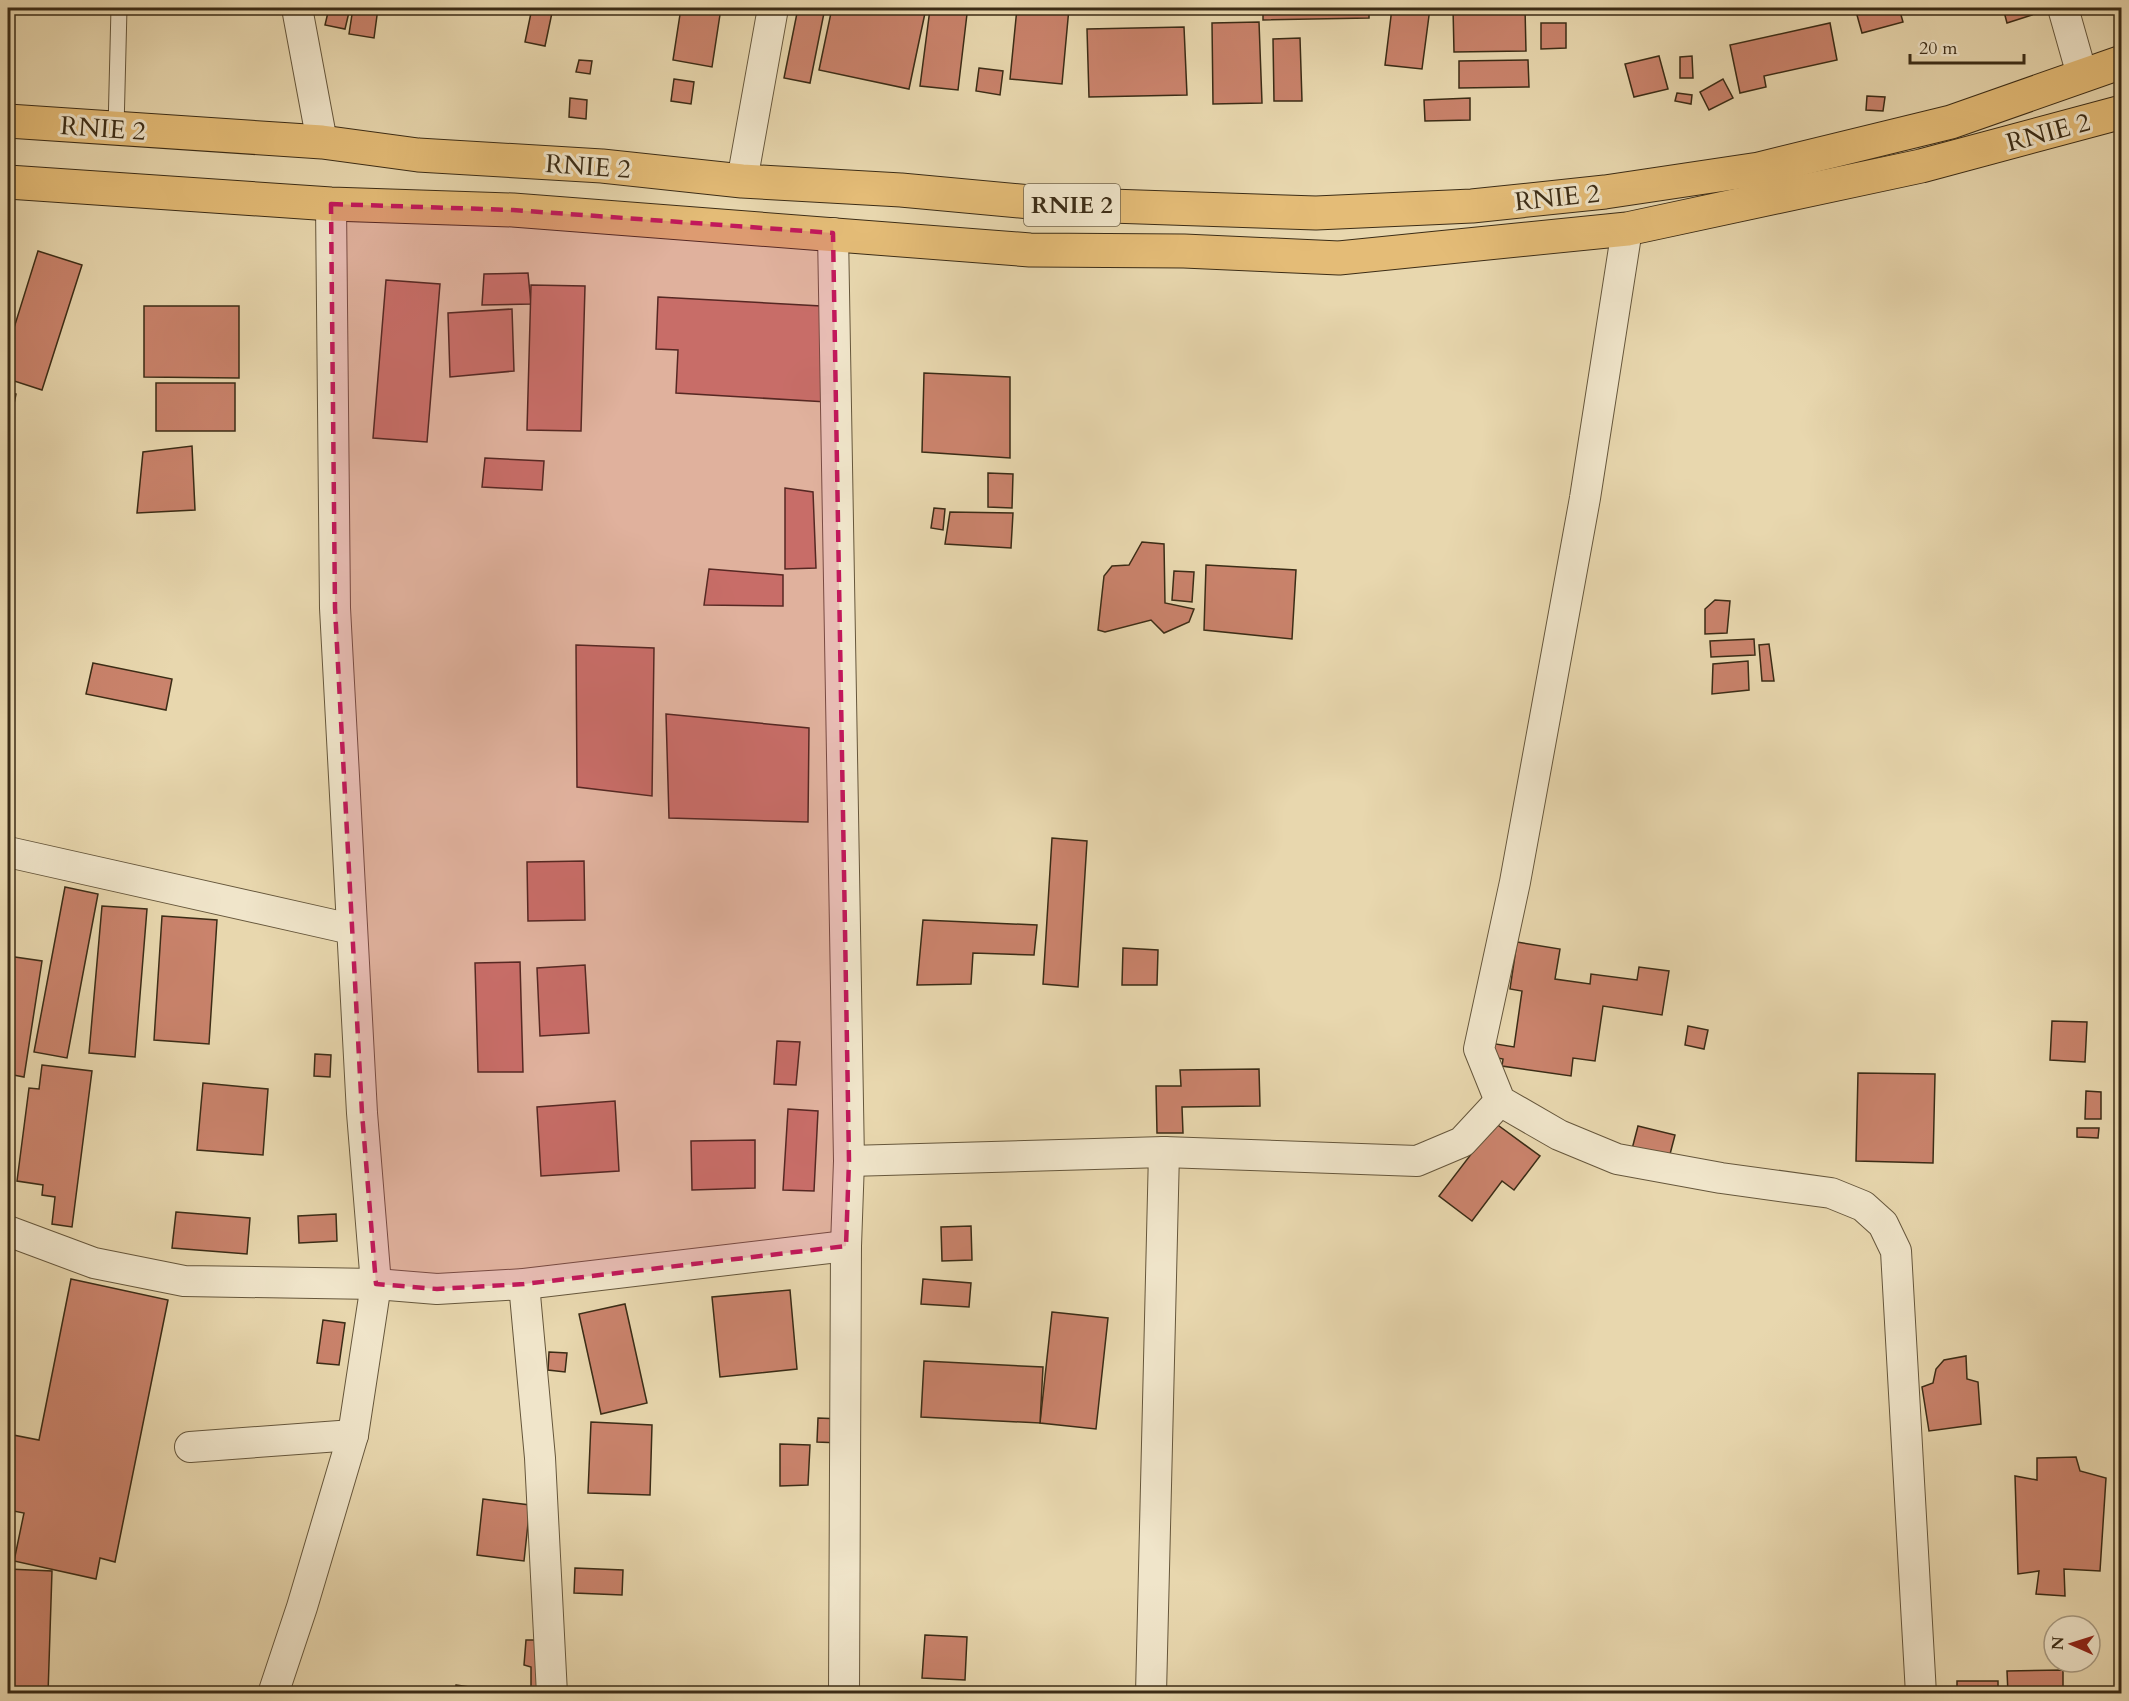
<svg xmlns="http://www.w3.org/2000/svg" width="2129" height="1701" viewBox="0 0 2129 1701" font-family="Cardo,serif">
	<style>
		.building { fill: #ca836c; stroke: #3b2c16; stroke-width: 1.5 }
		.lines { fill: none; stroke-linecap: round; stroke-linejoin: round }
		.lane-casing { stroke: #66573c; stroke-width: 17 }
		.street-casing { stroke: #66573c; stroke-width: 32 }
		.highway-casing { stroke: #3b2c16; stroke-width: 35 }
		.lane { stroke: #f0e5ca; stroke-width: 15 }
		.street { stroke: #f0e5ca; stroke-width: 30 }
		.highway { stroke: #e4bc77; stroke-width: 33 }
		.marked { fill: #c2185b; fill-opacity: 0.2; stroke: #c2185b; stroke-width: 4.5; stroke-dasharray: 12 8; stroke-linejoin: round }
		.labels { text-anchor: middle; stroke-width: 6; stroke-linejoin: round; paint-order: stroke }
		.shield { fill: #f0e5ca; stroke: #71644c; stroke-width: 1.5 }
		.shield-label { font-size: 24px; font-weight: bold; fill: #3b2c16 }
		.street-label { font-size: 26px; fill: #3b2c16; stroke: #f0e5ca }
	</style>
	<rect width="100%" height="100%" fill="#e8d7ae"/>
	<filter id="stains"><feTurbulence type="fractalNoise" baseFrequency=".00333" numOctaves="4"/><feColorMatrix values="0 0 0 0 .2 0 0 0 0 .09 0 0 0 0 .02 0 0 0 .5 -.17"/></filter>
	<radialGradient id="worn" r=".72"><stop offset=".6" stop-color="#630" stop-opacity="0"/><stop offset="1" stop-color="#630" stop-opacity=".3"/></radialGradient>
	<g class="building">
		<path d="M 329,8 L 350,8 L 345,29 L 325,25 Z"/>
		<path d="M 353,8 L 378,8 L 374,38 L 349,34 Z"/>
		<path d="M 532,8 L 553,8 L 545,46 L 525,42 Z"/>
		<path d="M 681,8 L 721,8 L 712,67 L 673,60 Z"/>
		<path d="M 798,8 L 825,8 L 810,83 L 784,78 Z"/>
		<path d="M 832,8 L 899,8 L 925,13 L 909,89 L 819,70 Z"/>
		<path d="M 1017,8 L 1069,8 L 1062,84 L 1010,79 Z"/>
		<path d="M 1208,8 L 1249,8 L 1249,9 L 1208,10 Z"/>
		<path d="M 1263,8 L 1369,8 L 1369,18 L 1263,20 Z"/>
		<path d="M 1392,8 L 1430,8 L 1422,69 L 1385,65 Z"/>
		<path d="M 1453,8 L 1525,8 L 1526,51 L 1454,52 Z"/>
		<path d="M 1855,8 L 1899,8 L 1903,22 L 1862,33 Z"/>
		<path d="M 1972,8 L 1996,8 L 1973,14 Z"/>
		<path d="M 2003,8 L 2030,8 L 2032,15 L 2007,23 Z"/>
		<path d="M 930,9 L 967,14 L 958,90 L 920,86 Z"/>
		<path d="M 1259,22 L 1262,103 L 1213,104 L 1212,23 Z"/>
		<path d="M 1541,23 L 1566,23 L 1566,48 L 1541,49 Z"/>
		<path d="M 1830,23 L 1837,60 L 1764,76 L 1766,87 L 1740,93 L 1730,45 Z"/>
		<path d="M 1184,27 L 1187,95 L 1089,97 L 1087,29 Z"/>
		<path d="M 1300,38 L 1302,101 L 1274,101 L 1273,39 Z"/>
		<path d="M 1659,56 L 1668,89 L 1634,97 L 1625,64 Z"/>
		<path d="M 1692,56 L 1693,78 L 1680,78 L 1680,57 Z"/>
		<path d="M 579,60 L 592,61 L 590,74 L 576,72 Z"/>
		<path d="M 1528,60 L 1529,87 L 1459,88 L 1459,61 Z"/>
		<path d="M 979,68 L 1003,71 L 1000,95 L 976,91 Z"/>
		<path d="M 674,79 L 694,82 L 691,104 L 671,101 Z"/>
		<path d="M 1723,79 L 1733,98 L 1709,110 L 1700,92 Z"/>
		<path d="M 1677,93 L 1692,95 L 1691,104 L 1675,101 Z"/>
		<path d="M 1867,96 L 1885,97 L 1883,111 L 1866,110 Z"/>
		<path d="M 570,98 L 587,100 L 586,119 L 569,117 Z"/>
		<path d="M 1470,98 L 1470,120 L 1425,121 L 1424,100 Z"/>
		<path d="M 38,251 L 82,265 L 42,390 L 8,379 L 8,347 Z"/>
		<path d="M 528,273 L 531,304 L 482,305 L 484,274 Z"/>
		<path d="M 386,280 L 440,284 L 427,442 L 373,438 Z"/>
		<path d="M 531,285 L 585,286 L 581,431 L 527,430 Z"/>
		<path d="M 658,297 L 821,306 L 827,402 L 676,393 L 678,350 L 656,349 Z"/>
		<path d="M 144,306 L 239,306 L 239,378 L 144,377 Z"/>
		<path d="M 512,309 L 514,371 L 450,377 L 448,313 Z"/>
		<path d="M 924,373 L 1010,377 L 1010,458 L 922,452 Z"/>
		<rect x="156" y="383" width="79" height="48"/>
		<path d="M 8,392 L 16,394 L 8,433 Z"/>
		<path d="M 192,446 L 195,510 L 137,513 L 143,452 Z"/>
		<path d="M 485,458 L 544,461 L 542,490 L 482,487 Z"/>
		<path d="M 988,473 L 1013,474 L 1012,508 L 988,507 Z"/>
		<path d="M 785,488 L 813,492 L 816,568 L 785,569 Z"/>
		<path d="M 934,508 L 945,509 L 943,530 L 931,528 Z"/>
		<path d="M 950,512 L 1013,513 L 1011,548 L 945,544 Z"/>
		<path d="M 1142,542 L 1164,544 L 1165,603 L 1194,609 L 1189,622 L 1164,633 L 1151,620 L 1105,632 L 1098,630 L 1104,576 L 1112,566 L 1129,565 Z"/>
		<path d="M 1206,565 L 1296,570 L 1292,639 L 1204,630 Z"/>
		<path d="M 709,569 L 783,575 L 783,606 L 704,605 Z"/>
		<path d="M 1174,571 L 1194,572 L 1192,602 L 1172,600 Z"/>
		<path d="M 1715,600 L 1730,601 L 1727,633 L 1705,634 L 1705,609 Z"/>
		<path d="M 1754,639 L 1755,655 L 1711,657 L 1710,641 Z"/>
		<path d="M 1769,644 L 1774,681 L 1762,681 L 1759,645 Z"/>
		<path d="M 576,645 L 654,648 L 652,796 L 577,787 Z"/>
		<path d="M 1748,661 L 1749,690 L 1712,694 L 1713,664 Z"/>
		<path d="M 93,663 L 172,679 L 166,710 L 86,694 Z"/>
		<path d="M 666,714 L 809,728 L 808,822 L 669,818 Z"/>
		<path d="M 1052,838 L 1087,841 L 1078,987 L 1043,984 Z"/>
		<path d="M 584,861 L 585,920 L 528,921 L 527,862 Z"/>
		<path d="M 65,887 L 98,894 L 67,1058 L 34,1052 Z"/>
		<path d="M 102,906 L 147,909 L 135,1057 L 89,1053 Z"/>
		<path d="M 162,916 L 217,920 L 209,1044 L 154,1040 Z"/>
		<path d="M 923,920 L 1037,925 L 1034,955 L 973,953 L 971,984 L 917,985 Z"/>
		<path d="M 1517,942 L 1560,949 L 1555,979 L 1590,984 L 1591,974 L 1637,980 L 1639,967 L 1669,971 L 1662,1015 L 1603,1006 L 1595,1061 L 1573,1058 L 1571,1076 L 1502,1066 L 1503,1059 L 1488,1056 L 1490,1043 L 1514,1047 L 1522,991 L 1510,989 Z"/>
		<path d="M 1123,948 L 1158,950 L 1157,985 L 1122,985 Z"/>
		<path d="M 8,956 L 42,961 L 24,1077 L 8,1074 Z"/>
		<path d="M 520,962 L 523,1072 L 478,1072 L 475,963 Z"/>
		<path d="M 585,965 L 589,1033 L 540,1036 L 537,968 Z"/>
		<path d="M 2052,1021 L 2087,1022 L 2085,1062 L 2050,1060 Z"/>
		<path d="M 1688,1026 L 1708,1030 L 1704,1049 L 1685,1045 Z"/>
		<path d="M 777,1041 L 800,1042 L 796,1085 L 774,1084 Z"/>
		<path d="M 315,1054 L 331,1055 L 330,1077 L 314,1076 Z"/>
		<path d="M 42,1065 L 92,1071 L 72,1227 L 52,1224 L 55,1197 L 42,1195 L 43,1185 L 17,1181 L 29,1088 L 39,1089 Z"/>
		<path d="M 1259,1069 L 1260,1106 L 1182,1107 L 1183,1133 L 1157,1133 L 1156,1086 L 1181,1086 L 1180,1070 Z"/>
		<path d="M 1858,1073 L 1935,1074 L 1933,1163 L 1856,1161 Z"/>
		<path d="M 203,1083 L 268,1089 L 263,1155 L 197,1150 Z"/>
		<path d="M 2086,1091 L 2101,1092 L 2101,1119 L 2085,1119 Z"/>
		<path d="M 615,1101 L 619,1171 L 541,1176 L 537,1107 Z"/>
		<path d="M 788,1109 L 818,1111 L 814,1191 L 783,1190 Z"/>
		<path d="M 1495,1123 L 1540,1156 L 1514,1190 L 1502,1181 L 1472,1221 L 1439,1196 Z"/>
		<path d="M 1638,1126 L 1675,1135 L 1669,1158 L 1632,1149 Z"/>
		<path d="M 2077,1128 L 2099,1128 L 2098,1138 L 2077,1137 Z"/>
		<path d="M 755,1140 L 755,1188 L 692,1190 L 691,1141 Z"/>
		<path d="M 176,1212 L 250,1218 L 247,1254 L 172,1248 Z"/>
		<path d="M 336,1214 L 337,1241 L 299,1243 L 298,1216 Z"/>
		<path d="M 971,1226 L 972,1260 L 942,1261 L 941,1227 Z"/>
		<path d="M 71,1279 L 168,1300 L 115,1562 L 100,1558 L 96,1579 L 14,1561 L 24,1513 L 8,1510 L 8,1434 L 39,1440 Z"/>
		<path d="M 923,1279 L 971,1283 L 969,1307 L 921,1304 Z"/>
		<path d="M 790,1290 L 797,1369 L 720,1377 L 712,1297 Z"/>
		<path d="M 625,1304 L 647,1403 L 601,1414 L 579,1314 Z"/>
		<path d="M 1052,1312 L 1108,1318 L 1096,1429 L 1040,1423 Z"/>
		<path d="M 323,1320 L 345,1323 L 339,1365 L 317,1363 Z"/>
		<path d="M 549,1352 L 567,1353 L 565,1372 L 548,1370 Z"/>
		<path d="M 1966,1356 L 1967,1379 L 1978,1382 L 1981,1424 L 1929,1431 L 1922,1387 L 1933,1383 L 1936,1369 L 1944,1360 Z"/>
		<path d="M 924,1361 L 1043,1367 L 1040,1423 L 921,1417 Z"/>
		<path d="M 818,1418 L 842,1419 L 841,1443 L 817,1442 Z"/>
		<path d="M 591,1422 L 652,1425 L 650,1495 L 588,1493 Z"/>
		<path d="M 780,1444 L 810,1445 L 808,1485 L 780,1486 Z"/>
		<path d="M 2076,1457 L 2080,1471 L 2106,1478 L 2100,1571 L 2064,1569 L 2065,1596 L 2036,1594 L 2039,1571 L 2018,1574 L 2015,1476 L 2037,1480 L 2037,1458 Z"/>
		<path d="M 483,1499 L 530,1505 L 524,1561 L 477,1555 Z"/>
		<path d="M 575,1568 L 623,1570 L 622,1595 L 574,1593 Z"/>
		<path d="M 8,1569 L 52,1571 L 48,1694 L 8,1694 Z"/>
		<path d="M 925,1635 L 967,1637 L 965,1680 L 922,1678 Z"/>
		<path d="M 526,1640 L 536,1640 L 542,1688 L 531,1689 L 531,1667 L 524,1665 Z"/>
		<path d="M 2063,1670 L 2063,1694 L 2008,1694 L 2007,1671 Z"/>
		<rect x="1957" y="1681" width="41" height="13"/>
		<path d="M 456,1685 L 469,1687 L 470,1694 L 455,1694 Z"/>
	</g>
	<g class="lines">
		<g class="lane-casing">
			<path id="lane" d="M 116,129 L 119,8"/>
		</g>
		<g class="street-casing">
			<g id="street">
				<path d="M 297,8 L 322,142"/>
				<path d="M 2063,8 L 2082,75"/>
				<path d="M 742,181 L 773,8"/>
				<path d="M 1627,229 L 1585,498 L 1515,882 L 1479,1049 L 1500,1101 L 1559,1135 L 1617,1159 L 1721,1178 L 1831,1193 L 1863,1206 L 1883,1224 L 1896,1251 L 1921,1694"/>
				<path d="M 833,233 L 849,1161 L 846,1246 L 844,1694"/>
				<path d="M 8,852 L 351,929"/>
				<path d="M 849,1161 L 1164,1152 L 1417,1161 L 1462,1142 L 1500,1101"/>
				<path d="M 8,1231 L 94,1263 L 184,1281 L 376,1284 L 437,1289 L 524,1284 L 846,1246"/>
				<path d="M 524,1284 L 540,1458 L 552,1694"/>
				<path d="M 190,1447 L 353,1435"/>
				<path d="M 273,1694 L 302,1607 L 353,1435 L 376,1284 L 362,1113 L 335,608 L 331,204"/>
				<path d="M 1151,1694 L 1164,1152"/>
			</g>
		</g>
		<g class="highway-casing">
			<g id="highway">
				<path d="M 8,121 L 322,142 L 418,155 L 602,166 L 742,181 L 901,190 L 1052,204 L 1316,213 L 1472,206 L 1605,192 L 1759,169 L 1951,122 L 2122,62"/>
				<path d="M 8,182 L 331,204 L 513,210 L 1030,250 L 1184,251 L 1339,258 L 1627,229 L 1921,166 L 2122,112"/>
			</g>
		</g>
		<use href="#lane" class="lane"/>
		<use href="#street" class="street"/>
		<use href="#highway" class="highway"/>
	</g>
	<path class="marked" d="M 331,204 L 513,210 L 833,233 L 849,1161 L 846,1246 L 524,1284 L 437,1289 L 376,1284 L 362,1113 L 335,608 Z"/>
	<g class="labels">
		<rect class="shield" x="1024" y="184" width="96" height="42" rx="4.5"/>
		<g class="shield-label">
			<text x="1072" y="213">RNIE 2</text>
		</g>
		<g class="street-label">
			<text transform="translate(103 128) rotate(4)" y="9">RNIE 2</text>
			<text transform="translate(2048 132) rotate(-15)" y="9">RNIE 2</text>
			<text transform="translate(588 166) rotate(4)" y="9">RNIE 2</text>
			<text transform="translate(1557 197) rotate(-6)" y="9">RNIE 2</text>
		</g>
	</g>
	<rect width="2129" height="1701" fill="none" stroke="#e8d7ae" stroke-width="30"/>
	<rect x="9" y="9" width="2111" height="1683" fill="none" stroke="#3b2c16" stroke-width="3"/>
	<rect x="15" y="15" width="2099" height="1671" fill="none" stroke="#3b2c16" stroke-width="1.5"/>
	<g transform="translate(2072 1644) rotate(273)"><circle r="28" fill="#f0e5ca" stroke="#a89b82" stroke-width="1.5"/>
	<path d="M0-4.5L10 22L0 15L-10 22Z" fill="#8f2418"/>
	<text y="-9" font-size="16" font-weight="bold" text-anchor="middle" fill="#3b2c16">N</text>
	</g>
	<path d="M1910 54v9h114v-9" fill="none" stroke="#3b2c16" stroke-width="3"/>
	<text x="1919" y="54" font-size="18" fill="#3b2c16" stroke="#f0e5ca" stroke-width="4.5" paint-order="stroke">20 m</text>
	<rect width="100%" height="100%" filter="url(#stains)"/>
	<rect width="100%" height="100%" fill="url(#worn)"/>
</svg>
